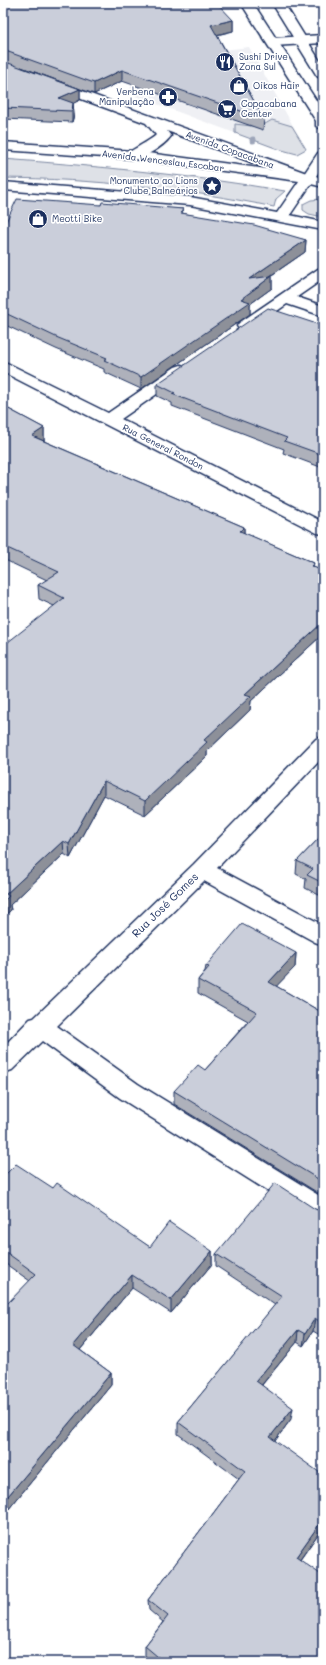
<svg xmlns="http://www.w3.org/2000/svg" width="326" height="1665" viewBox="0 0 326 1665" font-family="Mali,sans-serif">
	<style>
		.built { fill: #eff0f4 }
		.green { fill: #dee1e7; stroke: #7c88a2 }
		.lines { fill: none; stroke-linecap: round; stroke-linejoin: round }
		.minor-casing { stroke: #1b2f5e; stroke-width: 3 }
		.major-casing { stroke: #1b2f5e; stroke-width: 3 }
		.minor { fill: #fff; fill-rule: evenodd }
		.major { fill: #fff; fill-rule: evenodd }
		.tree { fill: #9da5b9 }
		.wall { fill: #aeb1bb; stroke: #1b2f5e }
		.shaded-wall { fill: #8d9099; stroke: #1b2f5e }
		.building { fill: #caceda; stroke: #1b2f5e }
		.labels { text-anchor: middle; stroke-width: 3.5; stroke-linejoin: round; paint-order: stroke }
		.far-poi-label { font-size: 9px; fill: #1b2f5e; stroke: #fff; text-anchor: start }
		.far-street-label { font-size: 9px; fill: #1b2f5e; stroke: #fff }
		.street-label { font-size: 11px; fill: #1b2f5e; stroke: #fff }
	</style>
	<rect width="100%" height="100%" fill="#fff"/>
	<filter id="ink" filterUnits="userSpaceOnUse"><feTurbulence type="fractalNoise" baseFrequency=".025" numOctaves="2"/><feDisplacementMap in="SourceGraphic" scale="8" xChannelSelector="R" yChannelSelector="G"/><feConvolveMatrix kernelMatrix="1 2 1 2 8 2 1 2 1" color-interpolation-filters="sRGB"/></filter>
	<g filter="url(#ink)">
		<path class="built" d="M 249,47 L 306,149 L 297,154 L 278,149 L 127,93 L 133,84 L 163,57 Z"/>
		<g class="green">
			<path d="M 272,120 L 292,126 L 306,149 L 297,154 L 278,149 L 235,133 L 235,124 L 260,127 Z"/>
			<path d="M 3,159 C 97,166 191,175 285,191 L 276,199 L 274,207 C 188,189 91,179 3,178 Z"/>
			<path d="M 323,199 L 323,217 L 309,214 L 303,210 L 303,204 L 311,200 Z"/>
		</g>
		<g class="lines">
			<g class="minor-casing">
				<g id="minor">
					<path d="M 323,35 L 323,43 L 273,46 L 267,42 L 273,38 Z"/>
					<path d="M 3,62 L 312,175 L 314,178 L 312,181 L 302,181 L 167,131 L 171,136 C 163,147 141,161 128,158 L 126,155 C 129,151 150,141 156,135 L 146,123 L 3,70 Z"/>
					<path d="M 323,268 L 323,279 L 297,297 L 323,306 L 323,316 L 287,304 L 251,329 L 239,329 L 237,326 L 239,323 L 318,269 Z"/>
					<path d="M 3,361 L 108,413 L 175,367 L 181,365 L 187,367 L 189,370 L 187,373 L 121,419 L 323,522 L 323,534 L 317,533 L 3,372 Z"/>
					<path d="M 323,737 L 323,757 L 217,868 L 323,925 L 323,945 L 315,942 L 204,881 L 57,1026 L 138,1084 L 323,1198 L 323,1224 L 314,1220 L 120,1098 L 42,1041 L 12,1070 L 3,1073 L 3,1047 L 30,1019 L 34,1018 L 194,864 L 316,739 Z"/>
				</g>
			</g>
			<g class="major-casing">
				<g id="major">
					<path d="M 241,3 L 253,3 L 323,111 L 323,130 L 316,126 L 316,121 Z"/>
					<path d="M 272,3 L 284,3 L 323,66 L 323,80 L 317,76 Z"/>
					<path d="M 3,142 L 133,151 L 304,174 L 318,153 L 323,152 L 323,166 L 316,176 L 323,179 L 323,187 L 311,184 L 290,215 L 323,222 L 323,230 L 190,205 L 3,190 L 3,182 L 190,197 L 277,213 L 299,181 L 133,159 L 3,150 Z"/>
				</g>
			</g>
			<use href="#minor" class="minor"/>
			<use href="#major" class="major"/>
		</g>
		<circle class="tree" cx="253" cy="140" r="3.5"/>
		<g class="wall">
			<path d="M 3,3 L 233,20 L 233,31 L 217,35 L 264,119 L 263,130 L 122,81 L 94,94 L 21,67 L 80,89 L 80,100 L 73,103 L 74,115 L 72,122 L 3,119 Z"/>
			<path d="M 101,205 L 183,209 L 182,213 L 306,240 L 305,252 L 269,277 L 272,276 L 272,288 L 250,304 L 250,314 L 141,389 L 104,372 L 104,369 L 56,349 L 3,324 L 3,228 Z"/>
			<path d="M 323,326 L 323,468 L 283,453 L 284,449 L 172,406 L 172,403 L 157,396 L 157,384 Z"/>
			<path d="M 3,406 L 44,428 L 44,441 L 244,527 L 244,533 L 314,563 L 313,567 L 323,571 L 323,634 L 251,701 L 250,710 L 207,751 L 207,756 L 145,815 L 104,795 L 70,858 L 64,854 L 10,905 L 11,910 L 3,917 L 54,606 L 39,599 L 38,585 L 47,580 L 3,559 Z"/>
			<path d="M 323,834 L 323,897 L 305,888 L 306,879 L 296,874 L 297,861 Z"/>
			<path d="M 296,953 L 295,967 L 276,986 L 323,1013 L 323,1196 L 174,1104 L 174,1091 L 205,1070 L 248,1021 L 198,993 L 198,980 L 205,971 L 206,966 Z"/>
			<path d="M 3,1177 L 53,1188 L 150,1247 L 212,1251 L 212,1264 L 171,1313 L 132,1288 L 80,1350 L 111,1373 L 111,1385 L 3,1516 L 3,1308 L 30,1281 L 3,1262 Z"/>
			<path d="M 315,1209 L 323,1212 L 323,1337 L 313,1331 L 303,1346 L 297,1342 L 262,1385 L 291,1419 L 275,1441 L 323,1527 L 300,1560 L 323,1662 L 152,1662 L 145,1656 L 145,1646 L 163,1622 L 149,1610 L 148,1600 L 239,1479 L 178,1434 L 178,1422 L 275,1305 L 216,1266 L 216,1254 Z"/>
		</g>
		<g class="shaded-wall">
			<path d="M 233,20 L 233,31 L 211,36 L 211,25 Z"/>
			<path d="M 122,70 L 122,81 L 94,94 L 94,83 Z"/>
			<path d="M 80,89 L 80,100 L 60,110 L 59,98 Z"/>
			<path d="M 73,103 L 74,115 L 72,122 L 72,111 Z"/>
			<path d="M 306,240 L 305,252 L 248,291 L 249,279 Z"/>
			<path d="M 272,276 L 272,288 L 250,304 L 250,314 L 141,389 L 141,377 L 241,299 Z"/>
			<path d="M 44,428 L 44,441 L 32,436 Z"/>
			<path d="M 244,527 L 244,541 L 240,531 Z"/>
			<path d="M 323,622 L 323,634 L 251,701 L 250,710 L 207,751 L 207,756 L 145,815 L 145,801 L 204,740 L 245,694 Z"/>
			<path d="M 104,781 L 104,795 L 70,858 L 69,844 Z"/>
			<path d="M 63,841 L 64,854 L 10,905 L 11,910 L 3,917 L 3,902 L 6,894 Z"/>
			<path d="M 296,953 L 295,967 L 268,995 L 269,982 Z"/>
			<path d="M 212,1251 L 212,1264 L 171,1313 L 171,1300 Z"/>
			<path d="M 132,1275 L 132,1288 L 74,1357 L 73,1345 Z"/>
			<path d="M 315,1318 L 313,1331 L 303,1346 L 305,1334 Z"/>
			<path d="M 298,1330 L 297,1342 L 255,1393 L 256,1381 Z"/>
			<path d="M 111,1373 L 111,1385 L 3,1516 L 3,1502 Z"/>
			<path d="M 293,1408 L 291,1419 L 269,1449 L 270,1437 Z"/>
			<path d="M 323,1519 L 323,1527 L 294,1568 L 296,1557 Z"/>
		</g>
		<g class="building">
			<path d="M 3,3 L 217,3 L 233,20 L 211,25 L 264,119 L 122,70 L 94,83 L 3,50 Z"/>
			<path d="M 3,61 L 80,89 L 59,98 L 73,103 L 72,111 L 3,108 Z"/>
			<path d="M 17,199 L 101,205 L 102,202 L 183,209 L 181,213 L 254,225 L 306,240 L 249,279 L 272,276 L 241,299 L 250,302 L 141,377 L 104,360 L 107,358 L 56,337 L 3,312 L 3,228 Z"/>
			<path d="M 268,308 L 323,326 L 323,455 L 284,441 L 287,438 L 172,394 L 175,393 L 157,384 Z"/>
			<path d="M 3,406 L 44,428 L 32,436 L 244,527 L 240,531 L 314,563 L 311,566 L 323,571 L 323,622 L 245,694 L 251,696 L 204,740 L 207,742 L 145,801 L 104,781 L 69,844 L 63,841 L 6,894 L 9,896 L 3,902 L 3,646 L 64,598 L 38,585 L 59,572 L 3,546 Z"/>
			<path d="M 323,834 L 323,883 L 307,875 L 313,869 L 297,861 Z"/>
			<path d="M 242,924 L 296,953 L 269,982 L 323,1013 L 323,1182 L 174,1091 L 198,1065 L 205,1070 L 257,1012 L 198,980 L 209,967 L 206,966 Z"/>
			<path d="M 16,1164 L 53,1188 L 57,1183 L 150,1247 L 169,1222 L 212,1251 L 171,1300 L 132,1275 L 73,1345 L 111,1373 L 3,1502 L 3,1308 L 36,1274 L 3,1250 L 3,1177 Z"/>
			<path d="M 275,1183 L 315,1209 L 323,1212 L 323,1324 L 315,1318 L 305,1334 L 298,1330 L 256,1381 L 293,1408 L 270,1437 L 323,1475 L 323,1519 L 296,1557 L 323,1576 L 323,1662 L 164,1662 L 145,1646 L 168,1616 L 148,1600 L 245,1471 L 178,1422 L 282,1296 L 216,1254 Z"/>
		</g>
	</g>
	<defs>
		<g id="restaurant-disc" transform="scale(1)"><circle r="9.5" fill="#1b2f5e" stroke="#fff"/><path d="M-5-6h1v4h1v-4h1v4h1v-4h1v5L-1.5 .5V6h-2V.5L-5-1ZM5-6V6H3V1.5H1.5Q1.5-4 5-6Z" fill="#fff"/></g>
		<g id="shop-disc" transform="scale(1)"><circle r="9.5" fill="#1b2f5e" stroke="#fff"/><path d="M-5-2.5h2.3a2.7 3.5 0 0 1 5.4 0H5L5.5 6h-11ZM-1.5-2.5h3a1.5 2.3 0 0 0-3 0Z" fill="#fff"/></g>
		<g id="pharmacy-disc" transform="scale(1)"><circle r="9.5" fill="#1b2f5e" stroke="#fff"/><path d="M-2-6h4v4h4v4h-4v4h-4v-4h-4v-4h4Z" fill="#fff"/></g>
		<g id="supermarket-disc" transform="scale(1)"><circle r="9.5" fill="#1b2f5e" stroke="#fff"/><path d="M-6-5.5h2.5l.6 2H6L4.5 2H-2.5L-4.4-4H-6ZM-1.5 3.2a1.3 1.3 0 1 0 .1 0ZM3 3.2a1.3 1.3 0 1 0 .1 0Z" fill="#fff"/></g>
		<g id="sight-disc" transform="scale(1)"><circle r="9.5" fill="#1b2f5e" stroke="#fff"/><path d="M0-6L1.8-2.2L6-1.7L2.9 1.2L3.7 5.4L0 3.3L-3.7 5.4L-2.9 1.2L-6-1.7L-1.8-2.2Z" fill="#fff"/></g>
	</defs>
	<g fill-rule="evenodd">
		<use href="#restaurant-disc" x="225" y="62"/>
		<use href="#shop-disc" x="239" y="86"/>
		<use href="#pharmacy-disc" x="168" y="97"/>
		<use href="#supermarket-disc" x="227" y="109"/>
		<use href="#sight-disc" x="212" y="186"/>
		<use href="#shop-disc" x="38" y="219"/>
	</g>
	<g class="labels">
		<g class="far-poi-label">
			<text x="239" y="60">Sushi Drive<tspan x="239" dy="10">Zona Sul</tspan></text>
			<text x="253" y="89">Oikos Hair</text>
			<text x="154" y="95" text-anchor="end">Verbena<tspan x="154" dy="10">Manipulação</tspan></text>
			<text x="241" y="107">Copacabana<tspan x="241" dy="10">Center</tspan></text>
			<text x="198" y="184" text-anchor="end">Monumento ao Lions<tspan x="198" dy="10">Clube Balneários</tspan></text>
			<text x="52" y="222">Meotti Bike</text>
		</g>
		<g class="far-street-label">
			<text transform="translate(230 150) rotate(20)" y="3">Avenida Copacabana</text>
			<text transform="translate(163 161) rotate(7)" y="3">Avenida Wenceslau Escobar</text>
			<text transform="translate(163 447) rotate(27)" y="3">Rua General Rondon</text>
		</g>
		<g class="street-label">
			<text transform="translate(165 905) rotate(-44)" y="4">Rua José Gomes</text>
		</g>
	</g>
	<rect width="326" height="1665" fill="none" stroke="#fff" stroke-width="16"/>
	<rect x="8" y="8" width="310" height="1649" fill="none" stroke="#1b2f5e" stroke-width="1.5" filter="url(#ink)"/>
</svg>
